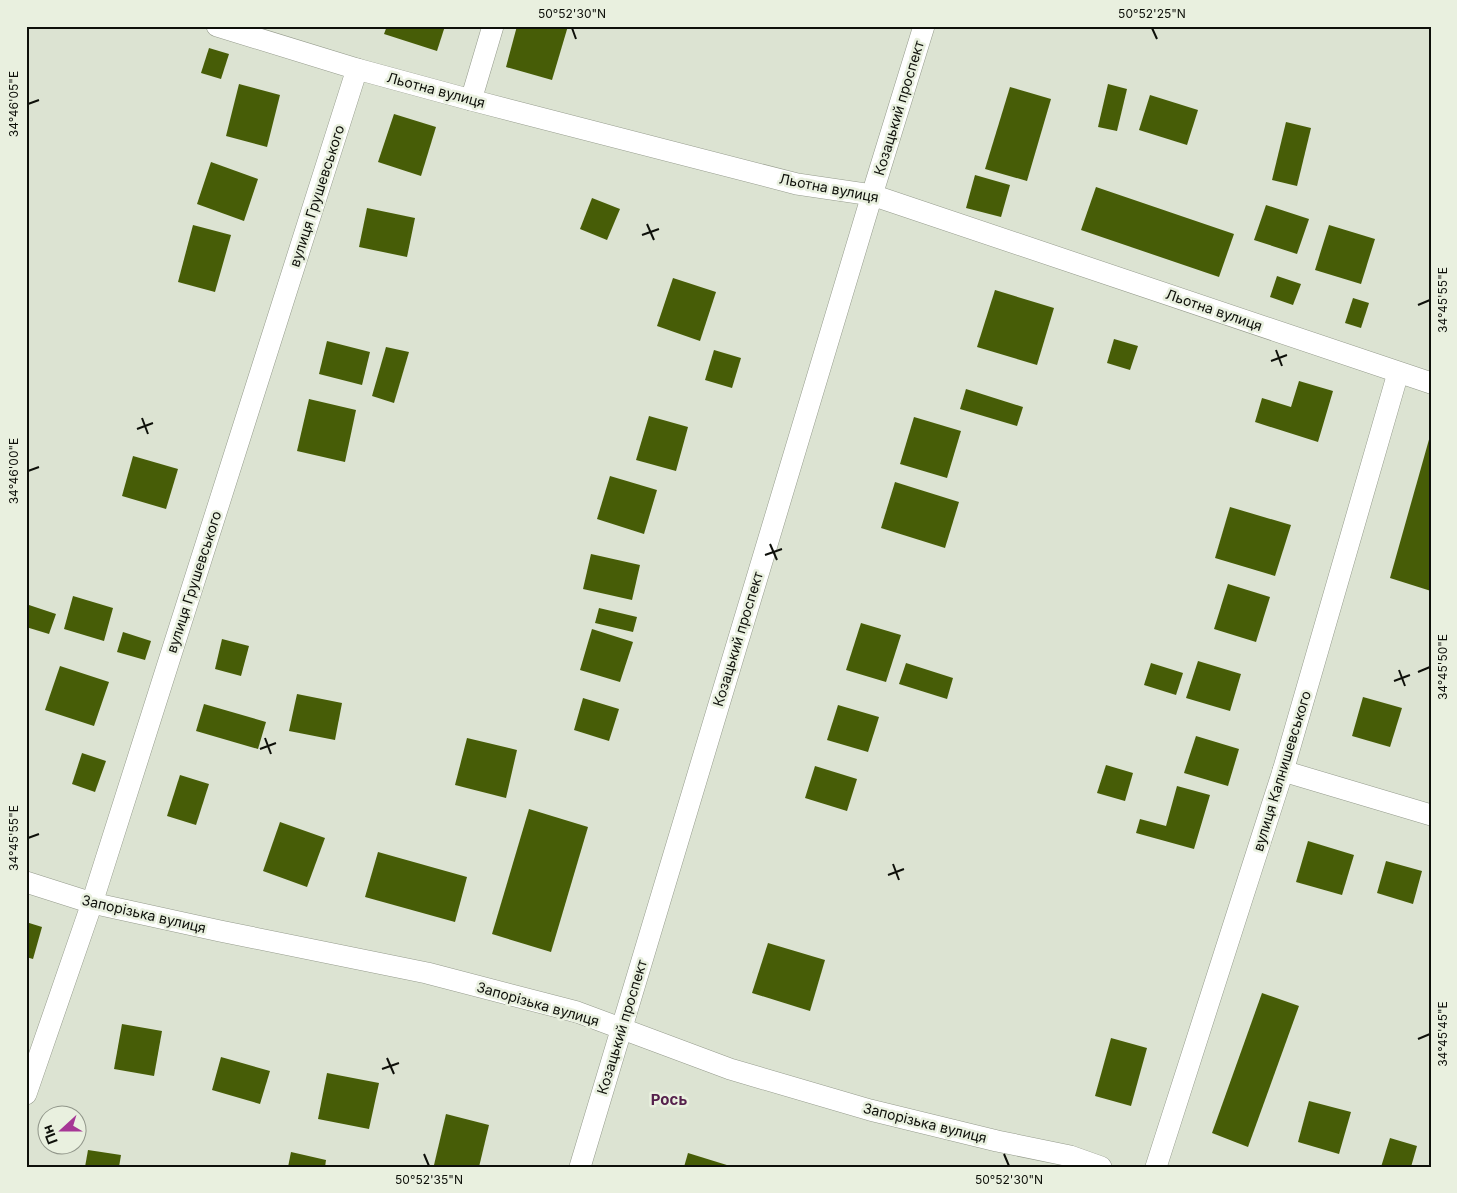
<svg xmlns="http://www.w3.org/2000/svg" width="1457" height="1193" viewBox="0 0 1457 1193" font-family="Inter,sans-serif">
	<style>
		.building { fill: #475d07 }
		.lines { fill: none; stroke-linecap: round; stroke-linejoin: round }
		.street-casing { stroke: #959b8c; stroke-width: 22 }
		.street { stroke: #fff; stroke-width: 21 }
		.ticks { fill: none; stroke: #0e100a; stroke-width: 2 }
		.labels { text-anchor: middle; stroke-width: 5; stroke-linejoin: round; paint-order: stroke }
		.street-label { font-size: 14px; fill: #0e100a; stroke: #e9f0df }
		.neighbourhood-label { font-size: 15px; font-weight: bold; fill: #55204c; stroke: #e9f0df }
		.neatline { fill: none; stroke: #0e100a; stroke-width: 2 }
		.ticks-label { font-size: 12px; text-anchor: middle; fill: #0e100a }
	</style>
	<rect width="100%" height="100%" fill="#dce3d2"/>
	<g class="building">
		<path d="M 387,26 L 445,26 L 437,51 L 384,34 Z"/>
		<path d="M 517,26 L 568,26 L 552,80 L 506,67 Z"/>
		<path d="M 209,48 L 229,54 L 221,79 L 201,73 Z"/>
		<path d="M 239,84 L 280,95 L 267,147 L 226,136 Z"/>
		<path d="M 1108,84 L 1127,89 L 1117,131 L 1098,127 Z"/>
		<path d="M 1010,87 L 1051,99 L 1027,181 L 985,169 Z"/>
		<path d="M 1150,95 L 1198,110 L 1187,145 L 1139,130 Z"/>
		<path d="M 394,114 L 436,127 L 421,176 L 378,162 Z"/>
		<path d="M 1286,122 L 1311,128 L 1297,186 L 1272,180 Z"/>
		<path d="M 211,162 L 258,179 L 244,221 L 197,204 Z"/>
		<path d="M 975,175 L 1010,185 L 1001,217 L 966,208 Z"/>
		<path d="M 1096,187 L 1234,234 L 1219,277 L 1081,230 Z"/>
		<path d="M 592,198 L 620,209 L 607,240 L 580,229 Z"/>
		<path d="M 1266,205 L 1309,219 L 1297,254 L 1254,240 Z"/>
		<path d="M 367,208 L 415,218 L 407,257 L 359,247 Z"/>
		<path d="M 193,225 L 231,235 L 215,292 L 178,282 Z"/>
		<path d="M 1329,225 L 1375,239 L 1361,284 L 1315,270 Z"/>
		<path d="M 1277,276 L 1301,284 L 1293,305 L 1270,297 Z"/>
		<path d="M 673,278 L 716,292 L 700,341 L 657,326 Z"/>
		<path d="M 995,290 L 1054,308 L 1037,365 L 977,347 Z"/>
		<path d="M 1353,298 L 1369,303 L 1361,328 L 1345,323 Z"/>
		<path d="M 1114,339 L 1138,346 L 1130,370 L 1107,363 Z"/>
		<path d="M 327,341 L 370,352 L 362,385 L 319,374 Z"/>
		<path d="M 386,347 L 409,352 L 394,403 L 372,396 Z"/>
		<path d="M 714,350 L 741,358 L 732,388 L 705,380 Z"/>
		<path d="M 1299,381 L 1333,391 L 1318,442 L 1255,422 L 1262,398 L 1291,407 Z"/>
		<path d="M 966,389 L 1023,407 L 1017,426 L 960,409 Z"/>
		<path d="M 309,399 L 356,410 L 345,462 L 297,451 Z"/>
		<path d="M 649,416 L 688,427 L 676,471 L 636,460 Z"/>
		<path d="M 914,417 L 961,431 L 947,478 L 900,464 Z"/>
		<path d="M 1430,436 L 1431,437 L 1431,591 L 1390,578 Z"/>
		<path d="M 133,456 L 178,469 L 166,509 L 122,496 Z"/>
		<path d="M 610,476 L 657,490 L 644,534 L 597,519 Z"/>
		<path d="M 895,482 L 959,502 L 945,548 L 881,528 Z"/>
		<path d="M 1230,507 L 1291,525 L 1275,576 L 1215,558 Z"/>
		<path d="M 591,554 L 640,565 L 632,600 L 583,589 Z"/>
		<path d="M 1228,584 L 1270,597 L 1256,642 L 1214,629 Z"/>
		<path d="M 73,596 L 113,608 L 104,641 L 64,629 Z"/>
		<path d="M 26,604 L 56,614 L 49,634 L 26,627 Z"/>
		<path d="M 599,608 L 637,617 L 633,632 L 595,623 Z"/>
		<path d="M 861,623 L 901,635 L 886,682 L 846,670 Z"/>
		<path d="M 592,629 L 633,642 L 620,682 L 580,670 Z"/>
		<path d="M 123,632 L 151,641 L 145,660 L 117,652 Z"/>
		<path d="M 222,639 L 249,646 L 241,676 L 215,669 Z"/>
		<path d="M 1198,661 L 1241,674 L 1230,711 L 1186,698 Z"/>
		<path d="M 906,663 L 953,678 L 947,699 L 899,684 Z"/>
		<path d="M 1151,663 L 1183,673 L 1176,695 L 1144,685 Z"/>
		<path d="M 60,666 L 109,682 L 94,726 L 45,710 Z"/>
		<path d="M 297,694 L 342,703 L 335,740 L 289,731 Z"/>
		<path d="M 1363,697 L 1402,708 L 1390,747 L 1352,736 Z"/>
		<path d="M 583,698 L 619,709 L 609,741 L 574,730 Z"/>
		<path d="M 204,704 L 266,722 L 258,749 L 196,731 Z"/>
		<path d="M 838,705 L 879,717 L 868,752 L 827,740 Z"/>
		<path d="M 1196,736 L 1239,749 L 1228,786 L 1184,773 Z"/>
		<path d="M 467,738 L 517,750 L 506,798 L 455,785 Z"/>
		<path d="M 82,753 L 106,761 L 95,792 L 72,784 Z"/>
		<path d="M 1106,765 L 1133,773 L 1125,801 L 1097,793 Z"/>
		<path d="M 815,766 L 857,779 L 847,811 L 805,798 Z"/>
		<path d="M 180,775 L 209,784 L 196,825 L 167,816 Z"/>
		<path d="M 1177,786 L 1210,795 L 1194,849 L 1136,833 L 1140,819 L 1166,826 Z"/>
		<path d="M 529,809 L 588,827 L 551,952 L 492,934 Z"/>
		<path d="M 280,822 L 325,838 L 307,887 L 263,871 Z"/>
		<path d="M 1308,841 L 1354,855 L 1342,895 L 1296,882 Z"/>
		<path d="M 378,852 L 467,877 L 455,922 L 365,897 Z"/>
		<path d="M 1386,861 L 1422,871 L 1413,904 L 1377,893 Z"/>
		<path d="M 26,922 L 42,927 L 33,959 L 26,957 Z"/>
		<path d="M 768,943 L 825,960 L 810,1011 L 752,993 Z"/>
		<path d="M 1262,993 L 1299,1006 L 1248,1147 L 1212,1133 Z"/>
		<path d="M 122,1024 L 162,1031 L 154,1076 L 114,1069 Z"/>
		<path d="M 1111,1038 L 1147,1048 L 1131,1106 L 1095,1096 Z"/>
		<path d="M 221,1057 L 270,1071 L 260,1104 L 212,1090 Z"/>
		<path d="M 327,1073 L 379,1083 L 369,1129 L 318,1119 Z"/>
		<path d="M 1309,1101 L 1351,1112 L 1339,1154 L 1298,1142 Z"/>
		<path d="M 446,1114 L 489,1125 L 479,1167 L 440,1167 L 434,1165 Z"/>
		<path d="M 1390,1138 L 1417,1146 L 1411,1167 L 1381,1167 Z"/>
		<path d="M 88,1150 L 121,1155 L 119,1167 L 85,1167 Z"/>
		<path d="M 291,1152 L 326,1160 L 325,1167 L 288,1167 Z"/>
		<path d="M 688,1153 L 730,1166 L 730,1167 L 684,1167 Z"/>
	</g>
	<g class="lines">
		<g class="street-casing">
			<g id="street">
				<path d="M 217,26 L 357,69 L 471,100 L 797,184 L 872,195 L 1431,383"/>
				<path d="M 471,100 L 493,26"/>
				<path d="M 1283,771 L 1431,815"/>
				<path d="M 26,882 L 92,903 L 220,931 L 427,973 L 577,1012 L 730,1069 L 870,1110 L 997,1141 L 1070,1156 L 1101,1167"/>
				<path d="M 26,1094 L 92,903 L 357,69"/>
				<path d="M 580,1167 L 872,195 L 924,26"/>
				<path d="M 1156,1167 L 1283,771 L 1398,373"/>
			</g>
		</g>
		<use href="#street" class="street"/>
	</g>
	<path class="ticks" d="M 572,28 L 576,39M 1152,28 L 1157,39M 28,104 L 39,100M 647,224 L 654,240M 642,235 L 659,229M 1418,305 L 1430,300M 1276,350 L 1282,366M 1271,361 L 1287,355M 142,418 L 148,434M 137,429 L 153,423M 28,471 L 39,467M 770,544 L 777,560M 765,555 L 782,549M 1399,670 L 1405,686M 1418,672 L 1430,667M 1394,681 L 1410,675M 265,738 L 271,754M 260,749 L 276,743M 28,838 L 39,834M 893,864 L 899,880M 888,875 L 904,869M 1418,1039 L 1430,1034M 387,1058 L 394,1074M 382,1069 L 399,1063M 424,1154 L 429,1166M 1004,1154 L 1009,1166"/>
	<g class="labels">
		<g class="street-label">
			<text transform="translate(436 90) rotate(15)" y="5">Льотна вулиця</text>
			<text transform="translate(899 108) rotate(-73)" y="5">Козацький проспект</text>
			<text transform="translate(829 188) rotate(11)" y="5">Льотна вулиця</text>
			<text transform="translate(317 196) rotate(-72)" y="5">вулиця Грушевського</text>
			<text transform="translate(1214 310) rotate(19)" y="5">Льотна вулиця</text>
			<text transform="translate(194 582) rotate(-72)" y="5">вулиця Грушевського</text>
			<text transform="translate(738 639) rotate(-73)" y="5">Козацький проспект</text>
			<text transform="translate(1282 771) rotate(-73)" y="5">вулиця Калнишевського</text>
			<text transform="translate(144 914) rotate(13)" y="5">Запорізька вулиця</text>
			<text transform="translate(538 1004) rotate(16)" y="5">Запорізька вулиця</text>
			<text transform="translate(622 1027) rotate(-73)" y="5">Козацький проспект</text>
			<text transform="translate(925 1123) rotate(14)" y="5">Запорізька вулиця</text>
		</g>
		<g class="neighbourhood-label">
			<text x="669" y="1105">Рось</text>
		</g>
	</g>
	<rect width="1457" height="1193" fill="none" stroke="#e9f0df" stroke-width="55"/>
	<g transform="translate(62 1130) rotate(249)"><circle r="24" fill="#e9f0df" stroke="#91968a"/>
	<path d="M0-4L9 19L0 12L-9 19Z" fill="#a63795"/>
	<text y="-8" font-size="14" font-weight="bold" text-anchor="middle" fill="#0e100a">Пн</text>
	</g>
	<rect x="28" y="28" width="1402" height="1138" class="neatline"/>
	<g class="ticks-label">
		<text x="572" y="18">50°52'30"N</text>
		<text x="1152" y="18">50°52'25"N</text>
		<text transform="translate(14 104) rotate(-90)" y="4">34°46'05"E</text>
		<text transform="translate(1443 300) rotate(-90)" y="4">34°45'55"E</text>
		<text transform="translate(14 471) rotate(-90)" y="4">34°46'00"E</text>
		<text transform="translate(1443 667) rotate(-90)" y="4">34°45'50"E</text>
		<text transform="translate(14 838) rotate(-90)" y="4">34°45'55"E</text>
		<text transform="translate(1443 1034) rotate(-90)" y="4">34°45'45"E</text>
		<text x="429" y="1184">50°52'35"N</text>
		<text x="1009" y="1184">50°52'30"N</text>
	</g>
</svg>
